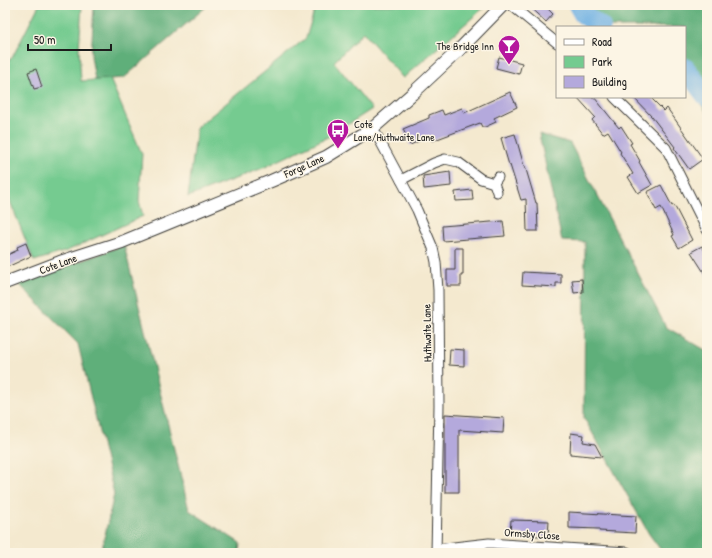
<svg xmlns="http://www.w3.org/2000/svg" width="712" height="558" viewBox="0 0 712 558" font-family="'Patrick Hand',sans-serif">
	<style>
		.green { fill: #74cb90; stroke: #487456 }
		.forest { fill: #5faf7a; stroke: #3e664b }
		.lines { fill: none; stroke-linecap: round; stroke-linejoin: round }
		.river { stroke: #6fb1e3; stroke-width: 20 }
		.building { fill: #b4a9dc }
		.minor-casing { stroke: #3c3b37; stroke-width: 11 }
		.tertiary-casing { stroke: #3c3b37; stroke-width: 14 }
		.minor { stroke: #fff; stroke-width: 9 }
		.tertiary { stroke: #fff; stroke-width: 12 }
		.labels { text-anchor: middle; stroke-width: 3; stroke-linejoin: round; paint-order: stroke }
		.poi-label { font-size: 11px; fill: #1c1c1c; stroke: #fcf5e5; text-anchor: end }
		.street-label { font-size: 11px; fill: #1c1c1c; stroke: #fcf5e5 }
	</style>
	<rect width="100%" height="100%" fill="#fcf5e5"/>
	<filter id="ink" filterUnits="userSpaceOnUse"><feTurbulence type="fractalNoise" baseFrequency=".025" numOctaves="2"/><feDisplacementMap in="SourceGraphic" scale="8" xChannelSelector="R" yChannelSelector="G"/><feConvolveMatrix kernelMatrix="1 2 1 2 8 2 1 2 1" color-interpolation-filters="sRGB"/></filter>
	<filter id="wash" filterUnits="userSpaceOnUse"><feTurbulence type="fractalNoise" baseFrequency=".012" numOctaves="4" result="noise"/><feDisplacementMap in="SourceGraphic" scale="16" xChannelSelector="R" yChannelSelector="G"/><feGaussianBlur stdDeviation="0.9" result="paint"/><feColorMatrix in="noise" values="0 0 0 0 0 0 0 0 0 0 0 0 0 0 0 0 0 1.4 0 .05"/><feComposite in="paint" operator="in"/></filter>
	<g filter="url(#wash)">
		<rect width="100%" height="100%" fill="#f4e9cf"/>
		<g class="green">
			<path d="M 39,5 L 82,5 L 79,49 L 81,81 L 110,79 L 142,154 L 139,201 L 143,216 L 67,251 L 34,261 L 5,189 L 5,62 L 12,58 Z"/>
			<path d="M 316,5 L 487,5 L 403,78 L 363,32 L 334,62 L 372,109 L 332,135 L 263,168 L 188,197 L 197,127 L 306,38 Z"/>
		</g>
		<g class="forest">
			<path d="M 94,5 L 208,5 L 124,78 L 95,80 L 91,56 Z"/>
			<path d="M 573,5 L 707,5 L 707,113 L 685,81 L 685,27 L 594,27 Z"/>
			<path d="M 539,134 L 570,143 L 666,327 L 707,351 L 707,553 L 663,553 L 649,534 L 584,418 L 585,242 L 562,241 Z"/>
			<path d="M 124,245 L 189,510 L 240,543 L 239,553 L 101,553 L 114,494 L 78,344 L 19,284 Z"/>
		</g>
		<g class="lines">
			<g class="river">
				<path d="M 578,5 L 583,14 L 601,27"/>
				<path d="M 685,68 L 707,97"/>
			</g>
		</g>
		<g id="blocks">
			<g class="building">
				<path d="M 527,5 L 544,5 L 553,14 L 546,22 Z"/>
				<path d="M 499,57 L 522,63 L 519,74 L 496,68 Z"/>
				<path d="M 36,69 L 42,87 L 34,89 L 28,72 Z"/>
				<path d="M 510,92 L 517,107 L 494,118 L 496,122 L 485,127 L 482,127 L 480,123 L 432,141 L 431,136 L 410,145 L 403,129 L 429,118 L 429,115 L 442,110 L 444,115 L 462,108 L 464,113 Z"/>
				<path d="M 577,97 L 594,97 L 619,128 L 621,126 L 632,143 L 630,144 L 640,161 L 639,162 L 652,185 L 638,193 L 628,177 L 633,174 L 620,153 L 621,152 L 608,131 L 603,134 L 592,120 L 595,117 Z"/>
				<path d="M 633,97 L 650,97 L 664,111 L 667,108 L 703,159 L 689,169 L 674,148 L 675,147 L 652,117 Z"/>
				<path d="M 515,134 L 524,166 L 525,166 L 536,203 L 537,203 L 538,231 L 527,231 L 526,199 L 521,200 L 510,165 L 509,165 L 501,138 Z"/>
				<path d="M 450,172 L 451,186 L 424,189 L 423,176 Z"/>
				<path d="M 661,185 L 672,206 L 674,205 L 692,240 L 679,248 L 672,236 L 674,235 L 661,207 L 656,210 L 647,192 Z"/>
				<path d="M 472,190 L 473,200 L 456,201 L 455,192 Z"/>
				<path d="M 503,221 L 505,236 L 443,241 L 442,226 Z"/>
				<path d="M 26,243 L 31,256 L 5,268 L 5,256 L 18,250 L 17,247 Z"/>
				<path d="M 702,246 L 707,254 L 707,277 L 691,252 Z"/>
				<path d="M 455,248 L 463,248 L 463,275 L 461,275 L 461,286 L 447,286 L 447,270 L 455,270 Z"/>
				<path d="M 523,272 L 561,274 L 561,283 L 556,283 L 556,287 L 522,285 Z"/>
				<path d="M 582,279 L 583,292 L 574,293 L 572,280 Z"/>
				<path d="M 450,349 L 464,350 L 464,366 L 449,365 Z"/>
				<path d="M 445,414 L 504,418 L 503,433 L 459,430 L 459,492 L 445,492 Z"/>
				<path d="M 571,433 L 584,435 L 583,442 L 595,444 L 602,457 L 570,454 Z"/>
				<path d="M 569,512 L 636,516 L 635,533 L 599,531 L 599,529 L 569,528 Z"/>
				<path d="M 511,520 L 549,521 L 548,537 L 510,533 Z"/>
			</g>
		</g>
	</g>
	<g filter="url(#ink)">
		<use href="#blocks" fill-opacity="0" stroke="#3c3b37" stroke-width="1"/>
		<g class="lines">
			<g class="minor-casing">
				<g id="minor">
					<path d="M 511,5 L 557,43"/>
					<path d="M 614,97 L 666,148 L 707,230"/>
					<path d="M 373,128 L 417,210 L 433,248 L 436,262 L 438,290 L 439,406 L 436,553"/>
					<path d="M 401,180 L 434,163 L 445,159 L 458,162 L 481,179 L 494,183"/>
					<path d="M 497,192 L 494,183 L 498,177"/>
					<path d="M 436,549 L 489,543 L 627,552"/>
				</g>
			</g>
			<g class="tertiary-casing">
				<path id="tertiary" d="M 5,283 L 60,262 L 122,242 L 271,181 L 326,157 L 373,128 L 412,94 L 459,50 L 503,5"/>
			</g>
			<use href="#minor" class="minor"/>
			<use href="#tertiary" class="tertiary"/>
		</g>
	</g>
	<defs>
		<g id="bar-pin" transform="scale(1.15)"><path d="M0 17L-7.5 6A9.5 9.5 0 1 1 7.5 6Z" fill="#b5179e" stroke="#fcf5e5"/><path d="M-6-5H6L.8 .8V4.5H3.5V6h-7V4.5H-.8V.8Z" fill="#fff"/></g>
		<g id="bus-pin" transform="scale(1.15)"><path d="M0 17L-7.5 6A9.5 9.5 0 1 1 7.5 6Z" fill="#b5179e" stroke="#fcf5e5"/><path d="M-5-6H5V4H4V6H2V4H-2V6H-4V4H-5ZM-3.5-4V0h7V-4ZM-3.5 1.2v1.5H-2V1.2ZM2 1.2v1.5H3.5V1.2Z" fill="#fff"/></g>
	</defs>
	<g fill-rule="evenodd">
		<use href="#bar-pin" x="509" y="46"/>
		<use href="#bus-pin" x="338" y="130"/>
	</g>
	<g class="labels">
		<g class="poi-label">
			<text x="494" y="50">The Bridge Inn</text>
			<text x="354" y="128" text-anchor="start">Cote<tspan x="354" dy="13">Lane/Huthwaite Lane</tspan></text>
		</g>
		<g class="street-label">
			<text transform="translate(304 166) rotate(-24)" y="4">Forge Lane</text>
			<text transform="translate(58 264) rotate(-20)" y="4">Cote Lane</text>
			<text transform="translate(427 333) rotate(-91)" y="4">Huthwaite Lane</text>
			<text transform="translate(532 534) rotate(4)" y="4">Ormsby Close</text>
		</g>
	</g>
	<rect width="712" height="558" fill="none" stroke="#fcf5e5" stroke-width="20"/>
	<rect x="556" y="26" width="130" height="72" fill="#fcf5e5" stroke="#a29e95"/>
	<rect x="564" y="39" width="20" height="6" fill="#ffffff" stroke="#a29e95"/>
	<text x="592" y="46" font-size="12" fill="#1c1c1c">Road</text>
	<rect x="564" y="56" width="20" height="12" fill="#74cb90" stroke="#a29e95"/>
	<text x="592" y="66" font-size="12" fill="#1c1c1c">Park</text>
	<rect x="564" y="76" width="20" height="12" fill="#b4a9dc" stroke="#a29e95"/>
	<text x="592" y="86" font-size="12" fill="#1c1c1c">Building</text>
	<path d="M28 44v6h83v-6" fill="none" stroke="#1c1c1c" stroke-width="2"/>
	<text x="34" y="44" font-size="12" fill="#1c1c1c" stroke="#fcf5e5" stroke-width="3" paint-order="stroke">50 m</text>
</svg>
